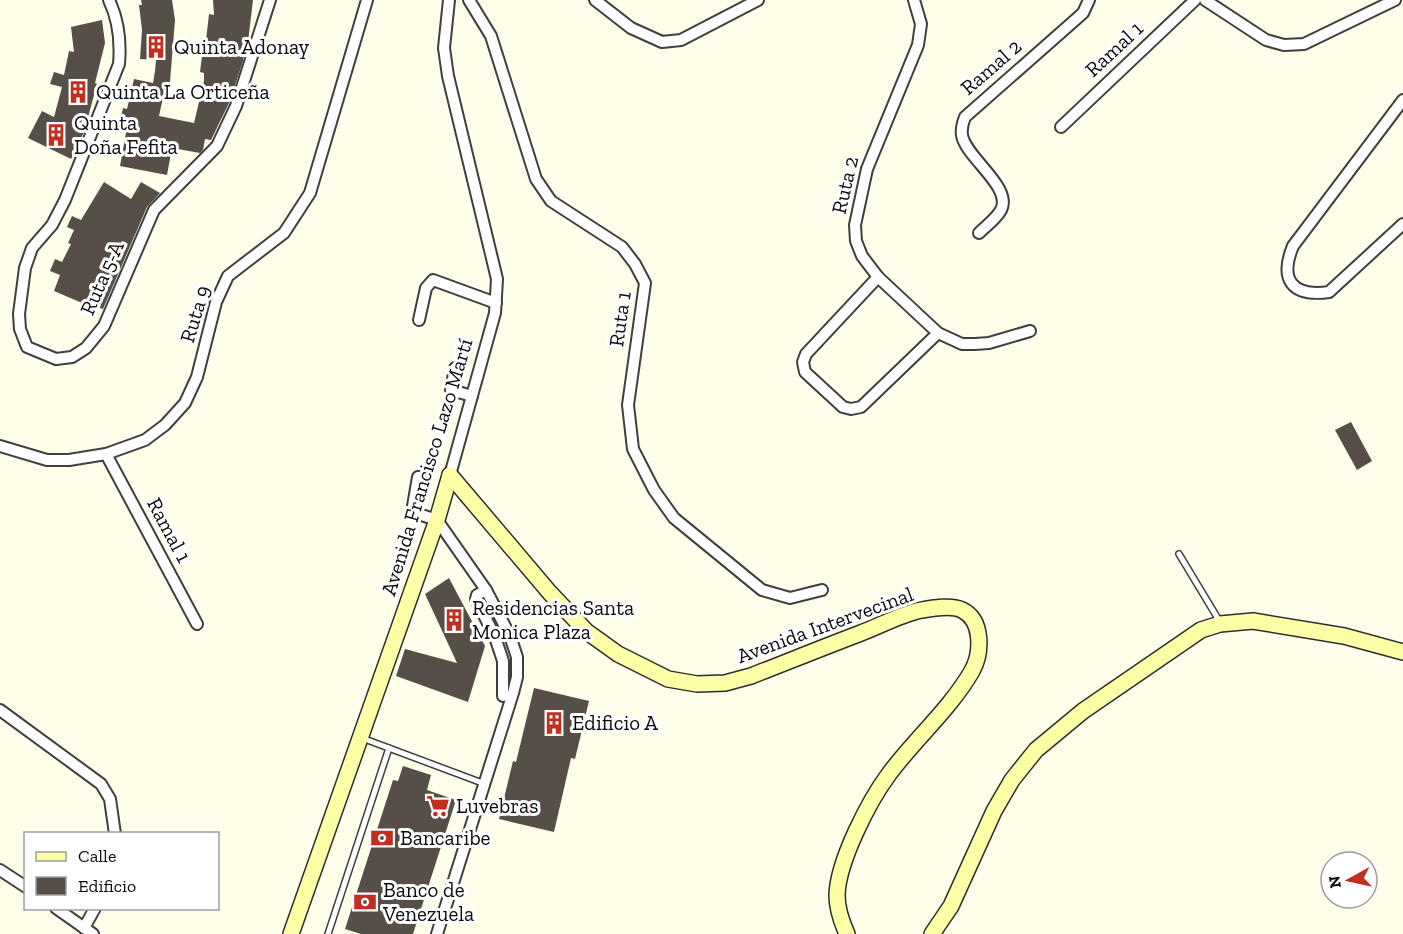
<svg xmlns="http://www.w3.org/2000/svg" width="1403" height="934" viewBox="0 0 1403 934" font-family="'Zilla Slab',serif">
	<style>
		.building { fill: #554f48 }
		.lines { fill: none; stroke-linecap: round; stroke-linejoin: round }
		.service-casing { stroke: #3f3f3f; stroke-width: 8 }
		.minor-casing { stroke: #3f3f3f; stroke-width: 14 }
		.secondary-casing { stroke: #2e2e2e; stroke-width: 18 }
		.service { stroke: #fff; stroke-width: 5 }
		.minor { stroke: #fff; stroke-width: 10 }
		.secondary { stroke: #fcffa6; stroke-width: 15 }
		.labels { text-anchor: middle; stroke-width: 6; stroke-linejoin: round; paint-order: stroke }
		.poi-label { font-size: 21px; fill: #0c0c0c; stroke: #fff; text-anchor: start }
		.street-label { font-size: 21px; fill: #0c0c0c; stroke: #fff }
	</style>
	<rect width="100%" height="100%" fill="#fffeeb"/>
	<g class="building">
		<path d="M 141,0 L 172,0 L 175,20 L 170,82 L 167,94 L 164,93 L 159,116 L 194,123 L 204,81 L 204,73 L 200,72 L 203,48 L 205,49 L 209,14 L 214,15 L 213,0 L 253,0 L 248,42 L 246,42 L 243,61 L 229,103 L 211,140 L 205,139 L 203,150 L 200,153 L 172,148 L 167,175 L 120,166 L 126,133 L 118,132 L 123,108 L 127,109 L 134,79 L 153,83 L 155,71 L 156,60 L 140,59 L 142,30 L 139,5 L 142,5 Z"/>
		<path d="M 102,20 L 105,43 L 95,83 L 97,84 L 84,132 L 71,159 L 28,138 L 42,111 L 54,117 L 62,87 L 50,84 L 54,72 L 64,75 L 69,51 L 74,52 L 71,27 Z"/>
		<path d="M 104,182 L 131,199 L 141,182 L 160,193 L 147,207 L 103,309 L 82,303 L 54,291 L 60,275 L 50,271 L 55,259 L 62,262 L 71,244 L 68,243 L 74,230 L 67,227 L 72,216 L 81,220 Z"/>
		<path d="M 1351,422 L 1372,461 L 1357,470 L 1335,430 Z"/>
		<path d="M 449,578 L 485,646 L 468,702 L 396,676 L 405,649 L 457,663 L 425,594 Z"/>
		<path d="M 534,688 L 589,701 L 575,759 L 571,758 L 554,832 L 499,819 L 513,761 L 516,762 Z"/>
		<path d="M 403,766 L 431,775 L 427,790 L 456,800 L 413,934 L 361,934 L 345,929 L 393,780 L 398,781 Z"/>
	</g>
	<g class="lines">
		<g class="service-casing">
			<g id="service">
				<path d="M 1179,554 L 1220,622"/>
				<path d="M 362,738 L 485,784"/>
				<path d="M 328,934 L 389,748"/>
			</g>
		</g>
		<g class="minor-casing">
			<g id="minor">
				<path d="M 109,0 C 119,21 121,41 119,64 L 65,200 L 52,225 L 32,248 L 25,268 L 19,314 L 20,329 L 27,347 L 56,359 L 72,357 L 86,348 L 104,326 L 154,210 L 217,146 L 236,106 L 270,0"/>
				<path d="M 449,0 L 444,48 L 448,76 L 497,279 L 495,313 L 450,475"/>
				<path d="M 469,0 L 491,36 L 536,179 L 551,201 L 622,247 L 635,264 L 645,283 L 628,405 L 633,449 L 654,490 L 674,518 L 762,590 L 790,598 L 822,590"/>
				<path d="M 595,0 L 631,28 L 662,42 L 681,40 L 758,0"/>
				<path d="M 914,0 L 921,24 L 918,45 L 867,169 L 855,225 L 856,241 L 862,256 L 878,277 L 938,333 L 962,344 L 975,344 L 989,343 L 1030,331"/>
				<path d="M 1205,0 L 1266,40 L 1284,45 L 1304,44 L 1395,0"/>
				<path d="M 1403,100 L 1293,246 C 1279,280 1292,297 1329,292 L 1403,224"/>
				<path d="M 1061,127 L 1195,0"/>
				<path d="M 979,233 C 986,226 996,219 1001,210 C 1013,187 965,157 962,135 C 961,128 963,122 965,117 L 1083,13 L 1089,0"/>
				<path d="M 878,277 L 806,354 L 803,362 L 805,372 L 843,407 L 851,409 L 861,407 L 938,333"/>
				<path d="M 419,320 L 426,288 L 433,280 L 496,303"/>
				<path d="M 455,368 L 451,390 L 472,396"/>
				<path d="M 0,446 L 47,460 L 69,460 L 106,454 L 145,440 L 165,425 L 185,403 L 197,377 L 216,302 L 228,276 L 284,233 L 310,193 L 367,0"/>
				<path d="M 106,454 L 197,624"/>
				<path d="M 418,477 L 412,512 L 437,520 L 486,590 L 510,636 L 517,657 L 517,677 L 513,693 L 437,934"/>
				<path d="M 486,590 L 477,595 L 476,599 L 495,637 L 503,661 L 503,696"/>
				<path d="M 0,710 L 101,784 L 110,799 L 115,834"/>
				<path d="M 0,870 L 26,887"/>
				<path d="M 56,908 L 93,934"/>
				<path d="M 84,928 L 95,908"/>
			</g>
		</g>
		<g class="secondary-casing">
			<g id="secondary">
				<path d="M 450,475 L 550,593 L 586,631 L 618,654 L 668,679 L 697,684 L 725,683 L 751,676 C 787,662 824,647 861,633 C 879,626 898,616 917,611 C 928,609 951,604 962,610 C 983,620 982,653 972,671 C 950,709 915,739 889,774 C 869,801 838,861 837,895 C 837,908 842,923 847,934"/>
				<path d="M 291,934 L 437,520 L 450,475"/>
				<path d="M 932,934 L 951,906 L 994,811 L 1012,780 L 1036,750 L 1083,711 L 1201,630 L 1220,624 L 1253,621 L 1344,636 L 1403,652"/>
			</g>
		</g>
		<use href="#service" class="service"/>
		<use href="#minor" class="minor"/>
		<use href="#secondary" class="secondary"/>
	</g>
	<defs>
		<g id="building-bare" transform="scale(1.8)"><path d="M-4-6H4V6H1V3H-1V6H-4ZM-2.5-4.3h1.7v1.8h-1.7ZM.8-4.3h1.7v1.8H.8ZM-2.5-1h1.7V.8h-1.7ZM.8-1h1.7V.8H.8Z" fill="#c22e1f" stroke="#fff" stroke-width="2.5" paint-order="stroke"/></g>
		<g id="supermarket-bare" transform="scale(1.8)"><path d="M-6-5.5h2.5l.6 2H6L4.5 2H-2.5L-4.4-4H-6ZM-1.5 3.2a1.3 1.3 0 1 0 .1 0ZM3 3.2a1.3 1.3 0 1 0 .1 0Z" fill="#c22e1f" stroke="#fff" stroke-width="2.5" paint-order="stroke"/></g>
		<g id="bank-bare" transform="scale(1.8)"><path d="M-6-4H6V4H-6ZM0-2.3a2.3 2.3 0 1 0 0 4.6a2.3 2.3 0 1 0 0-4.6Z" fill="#c22e1f" stroke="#fff" stroke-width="2.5" paint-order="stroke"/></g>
	</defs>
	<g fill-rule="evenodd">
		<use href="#building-bare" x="156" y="47"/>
		<use href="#building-bare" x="78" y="92"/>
		<use href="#building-bare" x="56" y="135"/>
		<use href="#building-bare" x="454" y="620"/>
		<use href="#building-bare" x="554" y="723"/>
		<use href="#supermarket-bare" x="438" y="806"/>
		<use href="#bank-bare" x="382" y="838"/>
		<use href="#bank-bare" x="365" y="902"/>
	</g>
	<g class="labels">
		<g class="poi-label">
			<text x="174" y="54">Quinta Adonay</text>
			<text x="96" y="99">Quinta La Orticeña</text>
			<text x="74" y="130">Quinta<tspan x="74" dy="24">Doña Fefita</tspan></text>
			<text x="472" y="615">Residencias Santa<tspan x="472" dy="24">Monica Plaza</tspan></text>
			<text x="572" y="730">Edificio A</text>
			<text x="456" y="813">Luvebras</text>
			<text x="400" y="845">Bancaribe</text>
			<text x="383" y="897">Banco de<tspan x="383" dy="24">Venezuela</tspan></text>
		</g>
		<g class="street-label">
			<text transform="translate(1114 49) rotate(-43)" y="7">Ramal 1</text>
			<text transform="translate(991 67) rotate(-41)" y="7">Ramal 2</text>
			<text transform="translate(845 185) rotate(-77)" y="7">Ruta 2</text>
			<text transform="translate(102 278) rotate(-66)" y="7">Ruta 5-A</text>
			<text transform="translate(195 314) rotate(-73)" y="7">Ruta 9</text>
			<text transform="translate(620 319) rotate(-82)" y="7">Ruta 1</text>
			<text transform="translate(427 467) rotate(-73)" y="7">Avenida Francisco Lazo Martí</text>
			<text transform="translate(169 530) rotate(62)" y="7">Ramal 1</text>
			<text transform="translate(825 625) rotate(-20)" y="7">Avenida Intervecinal</text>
		</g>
	</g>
	<rect x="24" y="832" width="195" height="78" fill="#ffffff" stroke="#9e9e9e" stroke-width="1.5"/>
	<rect x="36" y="852" width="30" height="9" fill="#fcffa6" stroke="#9e9e9e" stroke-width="1.5"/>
	<text x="78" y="862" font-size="18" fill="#0c0c0c">Calle</text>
	<rect x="36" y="877" width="30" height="18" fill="#554f48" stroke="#9e9e9e" stroke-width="1.5"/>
	<text x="78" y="892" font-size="18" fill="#0c0c0c">Edificio</text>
	<g transform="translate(1349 880) rotate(262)"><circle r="28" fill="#ffffff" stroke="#9e9e9e" stroke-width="1.5"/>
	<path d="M0-4.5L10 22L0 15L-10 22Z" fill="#c22e1f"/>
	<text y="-9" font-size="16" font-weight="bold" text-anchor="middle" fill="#0c0c0c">N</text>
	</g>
</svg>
